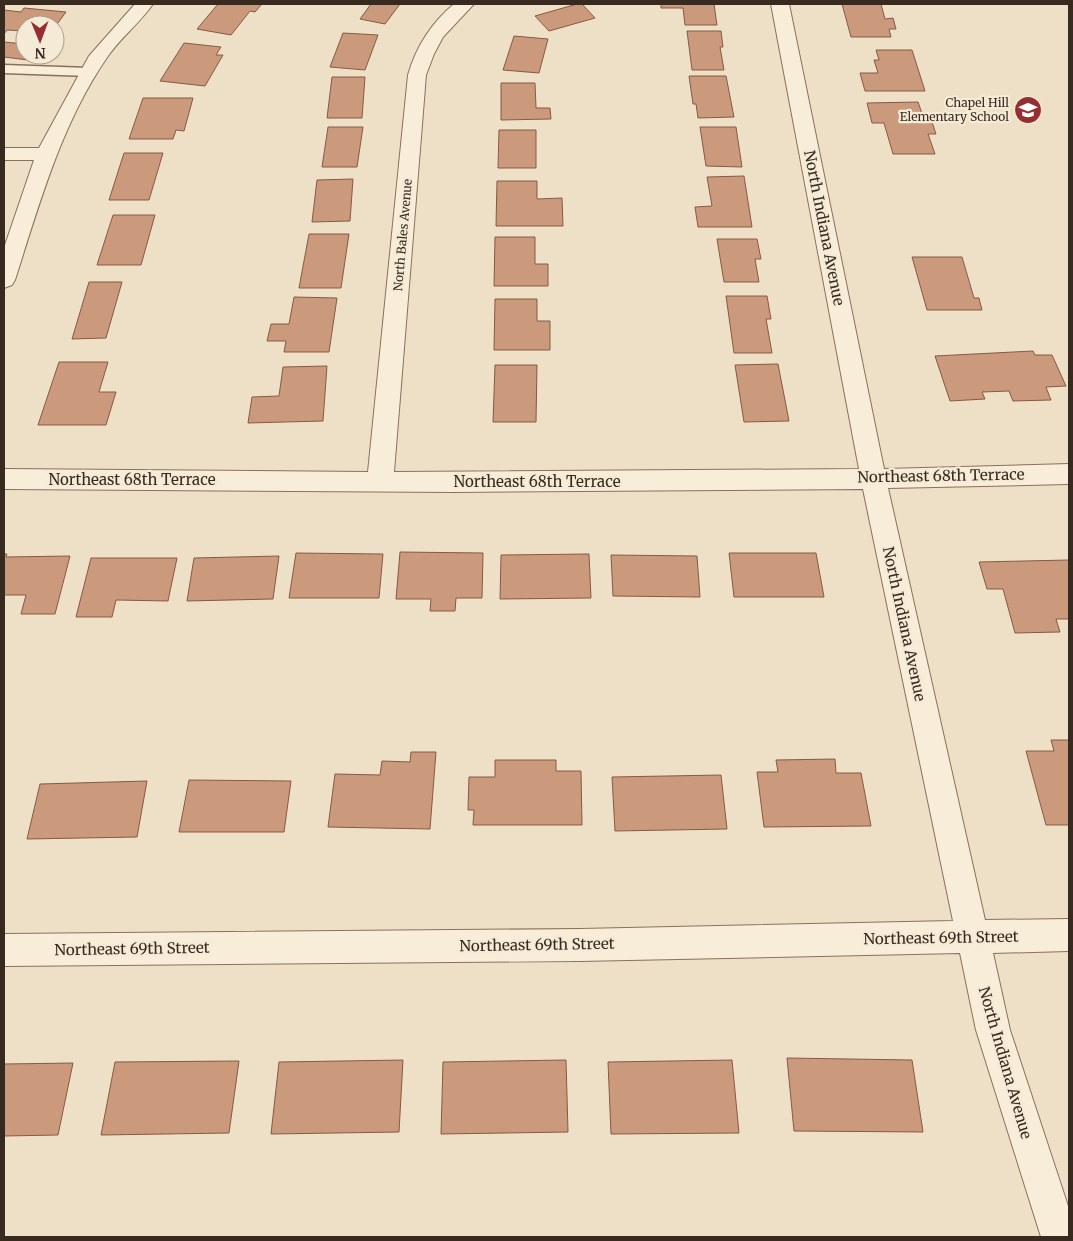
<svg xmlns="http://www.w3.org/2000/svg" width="1073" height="1241" viewBox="0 0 1073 1241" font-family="Merriweather,serif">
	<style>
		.building { fill: #cb997c; stroke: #875a42 }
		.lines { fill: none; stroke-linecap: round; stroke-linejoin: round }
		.service-casing { stroke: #88715c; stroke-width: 3 }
		.minor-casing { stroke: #88715c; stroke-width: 2 }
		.service { fill: #f8edd9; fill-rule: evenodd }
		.minor { fill: #f8edd9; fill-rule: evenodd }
		.labels { text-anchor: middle; stroke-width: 4.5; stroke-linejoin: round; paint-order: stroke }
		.far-poi-label { font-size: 12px; fill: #392a1f; stroke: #f5ead5; text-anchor: end }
		.far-street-label { font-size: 12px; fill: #392a1f; stroke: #f5ead5 }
		.street-label { font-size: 15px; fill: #392a1f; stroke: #f5ead5 }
	</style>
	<rect width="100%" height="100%" fill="#eee0c6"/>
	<g class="building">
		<path d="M 218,4 L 262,4 L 255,12 L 250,11 L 231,35 L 197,29 Z"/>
		<path d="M 371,4 L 400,4 L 385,24 L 360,19 Z"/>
		<path d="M 577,4 L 582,4 L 595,18 L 549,31 L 535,16 Z"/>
		<path d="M 661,4 L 714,4 L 717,25 L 685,25 L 683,8 L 661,8 Z"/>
		<path d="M 842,4 L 881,4 L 885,19 L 893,18 L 896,29 L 889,29 L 891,37 L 851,37 Z"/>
		<path d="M 24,8 L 66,12 L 55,27 L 55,25 L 25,25 L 25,31 L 7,30 L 4,34 L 4,10 L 21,12 Z"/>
		<path d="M 687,31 L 721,31 L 723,47 L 720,47 L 724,70 L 692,70 Z"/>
		<path d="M 343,33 L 378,35 L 365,70 L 330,67 Z"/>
		<path d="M 514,36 L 548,39 L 539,73 L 503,70 Z"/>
		<path d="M 4,42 L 25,44 L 25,55 L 31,55 L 28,60 L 4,57 Z"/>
		<path d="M 184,43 L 221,47 L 216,55 L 223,55 L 205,86 L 160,81 Z"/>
		<path d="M 876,50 L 912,50 L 925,91 L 865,91 L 860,73 L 878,73 L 874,60 L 879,60 Z"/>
		<path d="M 689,76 L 726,76 L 734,117 L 698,118 L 696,104 L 693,104 Z"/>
		<path d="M 332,77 L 365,77 L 362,118 L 327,118 Z"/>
		<path d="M 501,83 L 535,83 L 536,108 L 550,108 L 551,119 L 501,120 Z"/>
		<path d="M 143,98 L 193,98 L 184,131 L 176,130 L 173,139 L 129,139 Z"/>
		<path d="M 918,102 L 924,119 L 931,119 L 936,134 L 928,134 L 935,154 L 893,154 L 884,123 L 872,123 L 867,103 Z"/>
		<path d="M 328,127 L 363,127 L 357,167 L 322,167 Z"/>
		<path d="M 700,127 L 736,127 L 742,167 L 706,166 Z"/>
		<path d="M 499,130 L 536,130 L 536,168 L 498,168 Z"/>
		<path d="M 124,153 L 163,153 L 149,200 L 109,200 Z"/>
		<path d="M 744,176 L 752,227 L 698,227 L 695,207 L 712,206 L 707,177 Z"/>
		<path d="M 353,179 L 350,221 L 312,222 L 317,180 Z"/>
		<path d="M 497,181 L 537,181 L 537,199 L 562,198 L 563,226 L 496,226 Z"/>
		<path d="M 113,215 L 155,215 L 141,265 L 97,265 Z"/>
		<path d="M 309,234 L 349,234 L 341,288 L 299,288 Z"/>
		<path d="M 495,237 L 535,237 L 535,264 L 548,264 L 548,286 L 494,286 Z"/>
		<path d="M 717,239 L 757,239 L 761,259 L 755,259 L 759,282 L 724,282 Z"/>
		<path d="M 912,257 L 962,257 L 974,298 L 979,298 L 982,310 L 927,310 Z"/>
		<path d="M 89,282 L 122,282 L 106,338 L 72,339 Z"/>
		<path d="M 726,296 L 767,296 L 771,319 L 766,319 L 772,353 L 734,353 Z"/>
		<path d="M 294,297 L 337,298 L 329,352 L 284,352 L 286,341 L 267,341 L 271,324 L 289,324 Z"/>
		<path d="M 495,299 L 537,299 L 537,321 L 550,321 L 550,350 L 494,350 Z"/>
		<path d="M 1033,351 L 1035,355 L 1052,355 L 1066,386 L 1046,387 L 1051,400 L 1013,401 L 1009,391 L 982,392 L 985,399 L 950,401 L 935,356 Z"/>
		<path d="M 59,362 L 108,362 L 99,392 L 116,392 L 106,425 L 38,425 Z"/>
		<path d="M 778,364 L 789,421 L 744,422 L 735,365 Z"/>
		<path d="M 495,365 L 537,365 L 536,422 L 493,422 Z"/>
		<path d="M 327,366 L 323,421 L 248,423 L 252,397 L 279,396 L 283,367 Z"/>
		<path d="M 400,552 L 483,553 L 482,598 L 456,598 L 455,611 L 430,611 L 431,599 L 396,599 Z"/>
		<path d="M 296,553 L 383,554 L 379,598 L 289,598 Z"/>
		<path d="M 729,553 L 816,553 L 824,597 L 734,597 Z"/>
		<path d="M 4,554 L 7,554 L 6,557 L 70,556 L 55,614 L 21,614 L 26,595 L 4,595 Z"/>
		<path d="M 589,554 L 591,598 L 500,599 L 501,555 Z"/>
		<path d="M 611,555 L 697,556 L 700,597 L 613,596 Z"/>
		<path d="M 279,556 L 273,599 L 187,601 L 194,558 Z"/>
		<path d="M 91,558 L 177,558 L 168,601 L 116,600 L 112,617 L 76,617 Z"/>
		<path d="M 1069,560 L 1069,619 L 1056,619 L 1060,632 L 1015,633 L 1003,589 L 987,589 L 979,562 Z"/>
		<path d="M 1051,740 L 1069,740 L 1069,825 L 1046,825 L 1026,751 L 1054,751 Z"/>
		<path d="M 411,752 L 436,752 L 430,829 L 328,827 L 335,774 L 380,775 L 382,761 L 410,762 Z"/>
		<path d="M 835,759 L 836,773 L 861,773 L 871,826 L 764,827 L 757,772 L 778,772 L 776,760 Z"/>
		<path d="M 495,760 L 556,760 L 556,771 L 581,771 L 582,825 L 473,825 L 474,810 L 468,810 L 469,777 L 495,777 Z"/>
		<path d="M 721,775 L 727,829 L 615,831 L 612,777 Z"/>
		<path d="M 189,780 L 291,781 L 284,832 L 179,832 Z"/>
		<path d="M 147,781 L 137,837 L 27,839 L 40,784 Z"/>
		<path d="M 787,1058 L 912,1060 L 923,1132 L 794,1131 Z"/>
		<path d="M 403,1060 L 399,1132 L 271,1134 L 279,1062 Z"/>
		<path d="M 566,1060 L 568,1132 L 441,1134 L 443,1062 Z"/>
		<path d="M 732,1060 L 739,1133 L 611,1134 L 608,1062 Z"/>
		<path d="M 239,1061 L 229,1133 L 101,1135 L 115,1062 Z"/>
		<path d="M 73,1063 L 58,1135 L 4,1136 L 4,1064 Z"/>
	</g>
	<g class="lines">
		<g class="service-casing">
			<path id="service" d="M 4,65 L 89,68 L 94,69 L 96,72 L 94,75 L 89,76 L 4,73 Z"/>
		</g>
		<g class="minor-casing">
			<g id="minor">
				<path d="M 135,4 L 153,4 C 139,24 119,39 106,59 C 61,125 39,205 15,280 L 12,285 L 4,288 L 4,248 L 34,160 L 4,160 L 4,148 L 39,148 L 89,56 Z"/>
				<path d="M 454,4 L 474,4 L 443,37 L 434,54 L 426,75 L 394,472 L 859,469 L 771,4 L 789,4 L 884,469 L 1069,464 L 1069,484 L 888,488 L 985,920 L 1069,919 L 1069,951 L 993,953 L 1010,1030 L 1069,1209 L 1069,1237 L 1041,1237 L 976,1030 L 960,953 L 580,961 L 4,966 L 4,934 L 580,929 L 953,921 L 863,489 L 455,492 L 4,489 L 4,469 L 368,472 L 408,75 C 416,47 431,23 454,4 Z"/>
			</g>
		</g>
		<use href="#service" class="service"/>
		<use href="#minor" class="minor"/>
	</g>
	<defs>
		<g id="school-disc" transform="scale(1.4375)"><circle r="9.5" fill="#962d33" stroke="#f5ead5"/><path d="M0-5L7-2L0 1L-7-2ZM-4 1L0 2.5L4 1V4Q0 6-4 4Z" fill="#fff"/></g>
	</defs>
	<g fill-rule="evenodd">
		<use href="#school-disc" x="1028" y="110"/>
	</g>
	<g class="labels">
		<g class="far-poi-label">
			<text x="1009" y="107">Chapel Hill<tspan x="1009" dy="14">Elementary School</tspan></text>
		</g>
		<g class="far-street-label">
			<text transform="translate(403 235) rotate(-85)" y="4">North Bales Avenue</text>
		</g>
		<g class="street-label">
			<text transform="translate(824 228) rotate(79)" y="5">North Indiana Avenue</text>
			<text transform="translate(941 476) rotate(-1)" y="5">Northeast 68th Terrace</text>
			<text x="132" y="485">Northeast 68th Terrace</text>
			<text x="537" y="487">Northeast 68th Terrace</text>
			<text transform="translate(904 624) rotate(78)" y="5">North Indiana Avenue</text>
			<text transform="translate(941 938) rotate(-1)" y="5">Northeast 69th Street</text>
			<text transform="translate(537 945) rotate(-1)" y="5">Northeast 69th Street</text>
			<text transform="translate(132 949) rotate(-1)" y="5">Northeast 69th Street</text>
			<text transform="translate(1005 1063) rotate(74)" y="5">North Indiana Avenue</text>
		</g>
	</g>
	<rect width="1073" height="1241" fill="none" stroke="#392a1f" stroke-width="10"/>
	<g transform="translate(40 40) rotate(179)"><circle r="24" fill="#f5ead5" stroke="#aa9d8c"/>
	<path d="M0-4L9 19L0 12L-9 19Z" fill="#962d33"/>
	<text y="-8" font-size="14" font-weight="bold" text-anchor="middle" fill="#392a1f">N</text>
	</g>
</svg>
